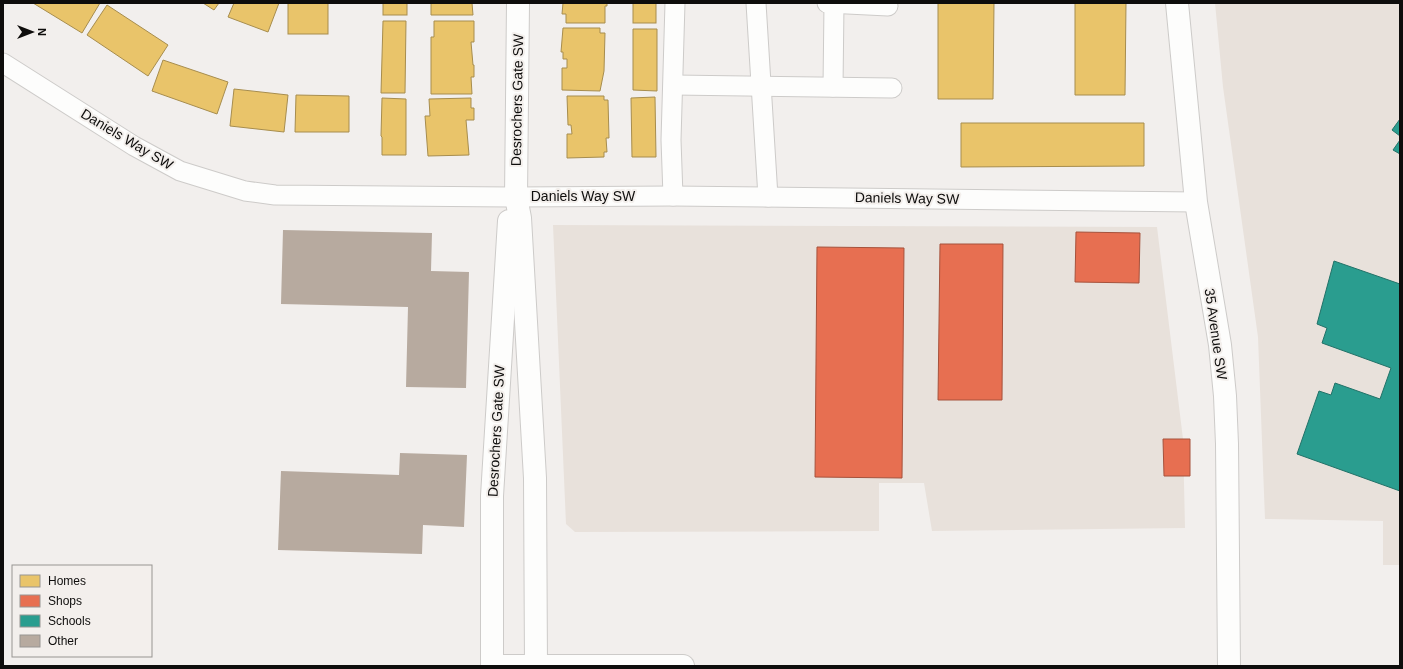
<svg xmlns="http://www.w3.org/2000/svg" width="1403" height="669" viewBox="0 0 1403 669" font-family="Arial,sans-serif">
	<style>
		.built { fill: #e8e1db }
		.homes { fill: #e9c46a; stroke: #a78d4e }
		.shops { fill: #e76f51; stroke: #a6523c }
		.schools { fill: #2a9d8f; stroke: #227268 }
		.building { fill: #b7aa9f }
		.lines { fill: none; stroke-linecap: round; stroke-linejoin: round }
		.minor-casing { stroke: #cdcbc9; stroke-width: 21 }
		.tertiary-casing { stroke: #cdcbc9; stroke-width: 24 }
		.secondary-casing { stroke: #cdcbc9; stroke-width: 24 }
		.minor { stroke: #fdfdfc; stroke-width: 19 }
		.tertiary { stroke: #fdfdfc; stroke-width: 22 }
		.secondary { stroke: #fdfdfc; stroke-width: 22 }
		.labels { text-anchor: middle; stroke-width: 4; stroke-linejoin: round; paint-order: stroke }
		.street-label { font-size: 14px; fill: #0e0d0c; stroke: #f3efec }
	</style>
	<rect width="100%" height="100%" fill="#f2efed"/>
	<g class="built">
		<path d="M 1215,3 L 1400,3 L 1400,565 L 1383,565 L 1383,521 L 1265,519 L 1258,337 L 1223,87 Z"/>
		<path d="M 553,225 L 1157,227 L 1183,439 L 1185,528 L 932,531 L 924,483 L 879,483 L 879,531 L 575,532 L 566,524 Z"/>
	</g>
	<g class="homes">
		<path d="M 33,3 L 100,3 L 82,33 Z"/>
		<path d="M 203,3 L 219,3 L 214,10 Z"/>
		<path d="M 234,3 L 279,3 L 268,32 L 228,17 Z"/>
		<rect x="288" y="3" width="40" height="31"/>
		<rect x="383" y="3" width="24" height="12"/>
		<path d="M 431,3 L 472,3 L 473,15 L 431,15 Z"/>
		<path d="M 563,3 L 607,3 L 607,6 L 605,6 L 605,23 L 566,23 L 566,14 L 562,14 Z"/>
		<rect x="633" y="3" width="23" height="20"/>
		<path d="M 938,3 L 994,3 L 993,99 L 938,99 Z"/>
		<path d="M 1075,3 L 1126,3 L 1125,95 L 1075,95 Z"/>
		<path d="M 107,5 L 168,45 L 148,76 L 87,35 Z"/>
		<path d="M 383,21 L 406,21 L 405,93 L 381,93 Z"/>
		<path d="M 434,21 L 474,21 L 474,42 L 471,42 L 473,65 L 474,65 L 474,77 L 471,77 L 472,94 L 431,94 L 431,37 L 434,37 Z"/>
		<path d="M 563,28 L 600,28 L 600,33 L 605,33 L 604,71 L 600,91 L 562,90 L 562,68 L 567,68 L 567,59 L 563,59 L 563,52 L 561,52 Z"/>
		<path d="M 633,29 L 657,29 L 657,91 L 633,90 Z"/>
		<path d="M 163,60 L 228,82 L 217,114 L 152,91 Z"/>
		<path d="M 234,89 L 288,95 L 284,132 L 230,126 Z"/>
		<path d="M 296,95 L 349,96 L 349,132 L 295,132 Z"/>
		<path d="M 567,96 L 604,96 L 604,100 L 608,100 L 609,138 L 606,138 L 607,152 L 604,152 L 604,157 L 567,158 L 567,134 L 572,134 L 571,125 L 568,125 Z"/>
		<path d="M 655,97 L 656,157 L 632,157 L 631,98 Z"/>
		<path d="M 382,98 L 406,99 L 406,155 L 382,155 L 382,137 L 381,136 Z"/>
		<path d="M 471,98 L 471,108 L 474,108 L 474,120 L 466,120 L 469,155 L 428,156 L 425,116 L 430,116 L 429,99 Z"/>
		<path d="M 961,123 L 1144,123 L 1144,166 L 961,167 Z"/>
	</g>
	<g class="shops">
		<path d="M 1076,232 L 1140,233 L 1139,283 L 1075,282 Z"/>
		<path d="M 940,244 L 1003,244 L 1002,400 L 938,400 Z"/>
		<path d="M 817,247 L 904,248 L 902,478 L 815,477 Z"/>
		<path d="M 1163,439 L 1190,439 L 1190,476 L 1164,476 Z"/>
	</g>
	<g class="schools">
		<path d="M 1400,119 L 1400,136 L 1392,130 Z"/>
		<path d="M 1400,140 L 1400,154 L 1393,150 Z"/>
		<path d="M 1334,261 L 1400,284 L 1400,491 L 1297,454 L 1319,391 L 1331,395 L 1335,383 L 1380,399 L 1391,368 L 1322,343 L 1327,328 L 1317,324 Z"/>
	</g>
	<g class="building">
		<path d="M 283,230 L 432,233 L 431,271 L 469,272 L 466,388 L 406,387 L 408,307 L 281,304 Z"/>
		<path d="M 400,453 L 467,455 L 464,527 L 423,525 L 422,554 L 278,550 L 281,471 L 399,475 Z"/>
	</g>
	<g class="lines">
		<g class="minor-casing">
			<g id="minor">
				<path d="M 756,3 L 768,197"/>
				<path d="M 827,3 L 888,6"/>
				<path d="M 3,63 L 134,146 L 180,171 L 245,191 L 275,195 L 516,197 L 673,196 L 1196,202"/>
				<path d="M 674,85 L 892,88"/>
				<path d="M 833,87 L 834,4"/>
				<path d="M 673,196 L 671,140 L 675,3"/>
			</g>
		</g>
		<g class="tertiary-casing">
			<g id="tertiary">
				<path d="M 518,3 L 516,197 L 520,218 L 535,478 L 536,666"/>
				<path d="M 1177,3 L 1196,202 L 1220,345 L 1225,396 L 1227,444 L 1229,666"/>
				<path d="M 492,666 L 492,496 L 509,221"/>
			</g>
		</g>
		<g class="secondary-casing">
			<path id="secondary" d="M 500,666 L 683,666"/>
		</g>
		<use href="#minor" class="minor"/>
		<use href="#tertiary" class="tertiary"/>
		<use href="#secondary" class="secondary"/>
	</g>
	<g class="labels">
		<g class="street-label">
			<text transform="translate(517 100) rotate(-89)" y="5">Desrochers Gate SW</text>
			<text transform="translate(127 139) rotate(31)" y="5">Daniels Way SW</text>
			<text x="583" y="201">Daniels Way SW</text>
			<text transform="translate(907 198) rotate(1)" y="5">Daniels Way SW</text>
			<text transform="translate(1216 334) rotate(82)" y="5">35 Avenue SW</text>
			<text transform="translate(496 431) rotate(-87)" y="5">Desrochers Gate SW</text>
		</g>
	</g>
	<rect width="1403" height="669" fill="none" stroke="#0e0d0c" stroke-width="8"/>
	<rect x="12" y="565" width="140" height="92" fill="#f3efec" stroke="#979592"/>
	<rect x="20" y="575" width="20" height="12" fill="#e9c46a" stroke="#979592"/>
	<text x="48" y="585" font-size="12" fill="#0e0d0c">Homes</text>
	<rect x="20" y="595" width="20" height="12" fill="#e76f51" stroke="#979592"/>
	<text x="48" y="605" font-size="12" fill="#0e0d0c">Shops</text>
	<rect x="20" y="615" width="20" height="12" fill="#2a9d8f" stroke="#979592"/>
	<text x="48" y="625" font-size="12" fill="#0e0d0c">Schools</text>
	<rect x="20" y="635" width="20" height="12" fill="#b7aa9f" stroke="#979592"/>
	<text x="48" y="645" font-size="12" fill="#0e0d0c">Other</text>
	<g transform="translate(32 32) rotate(90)" stroke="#f3efec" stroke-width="3" paint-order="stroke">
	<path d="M0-3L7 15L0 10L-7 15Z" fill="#0e0d0c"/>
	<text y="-6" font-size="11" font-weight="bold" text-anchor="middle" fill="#0e0d0c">N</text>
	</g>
</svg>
